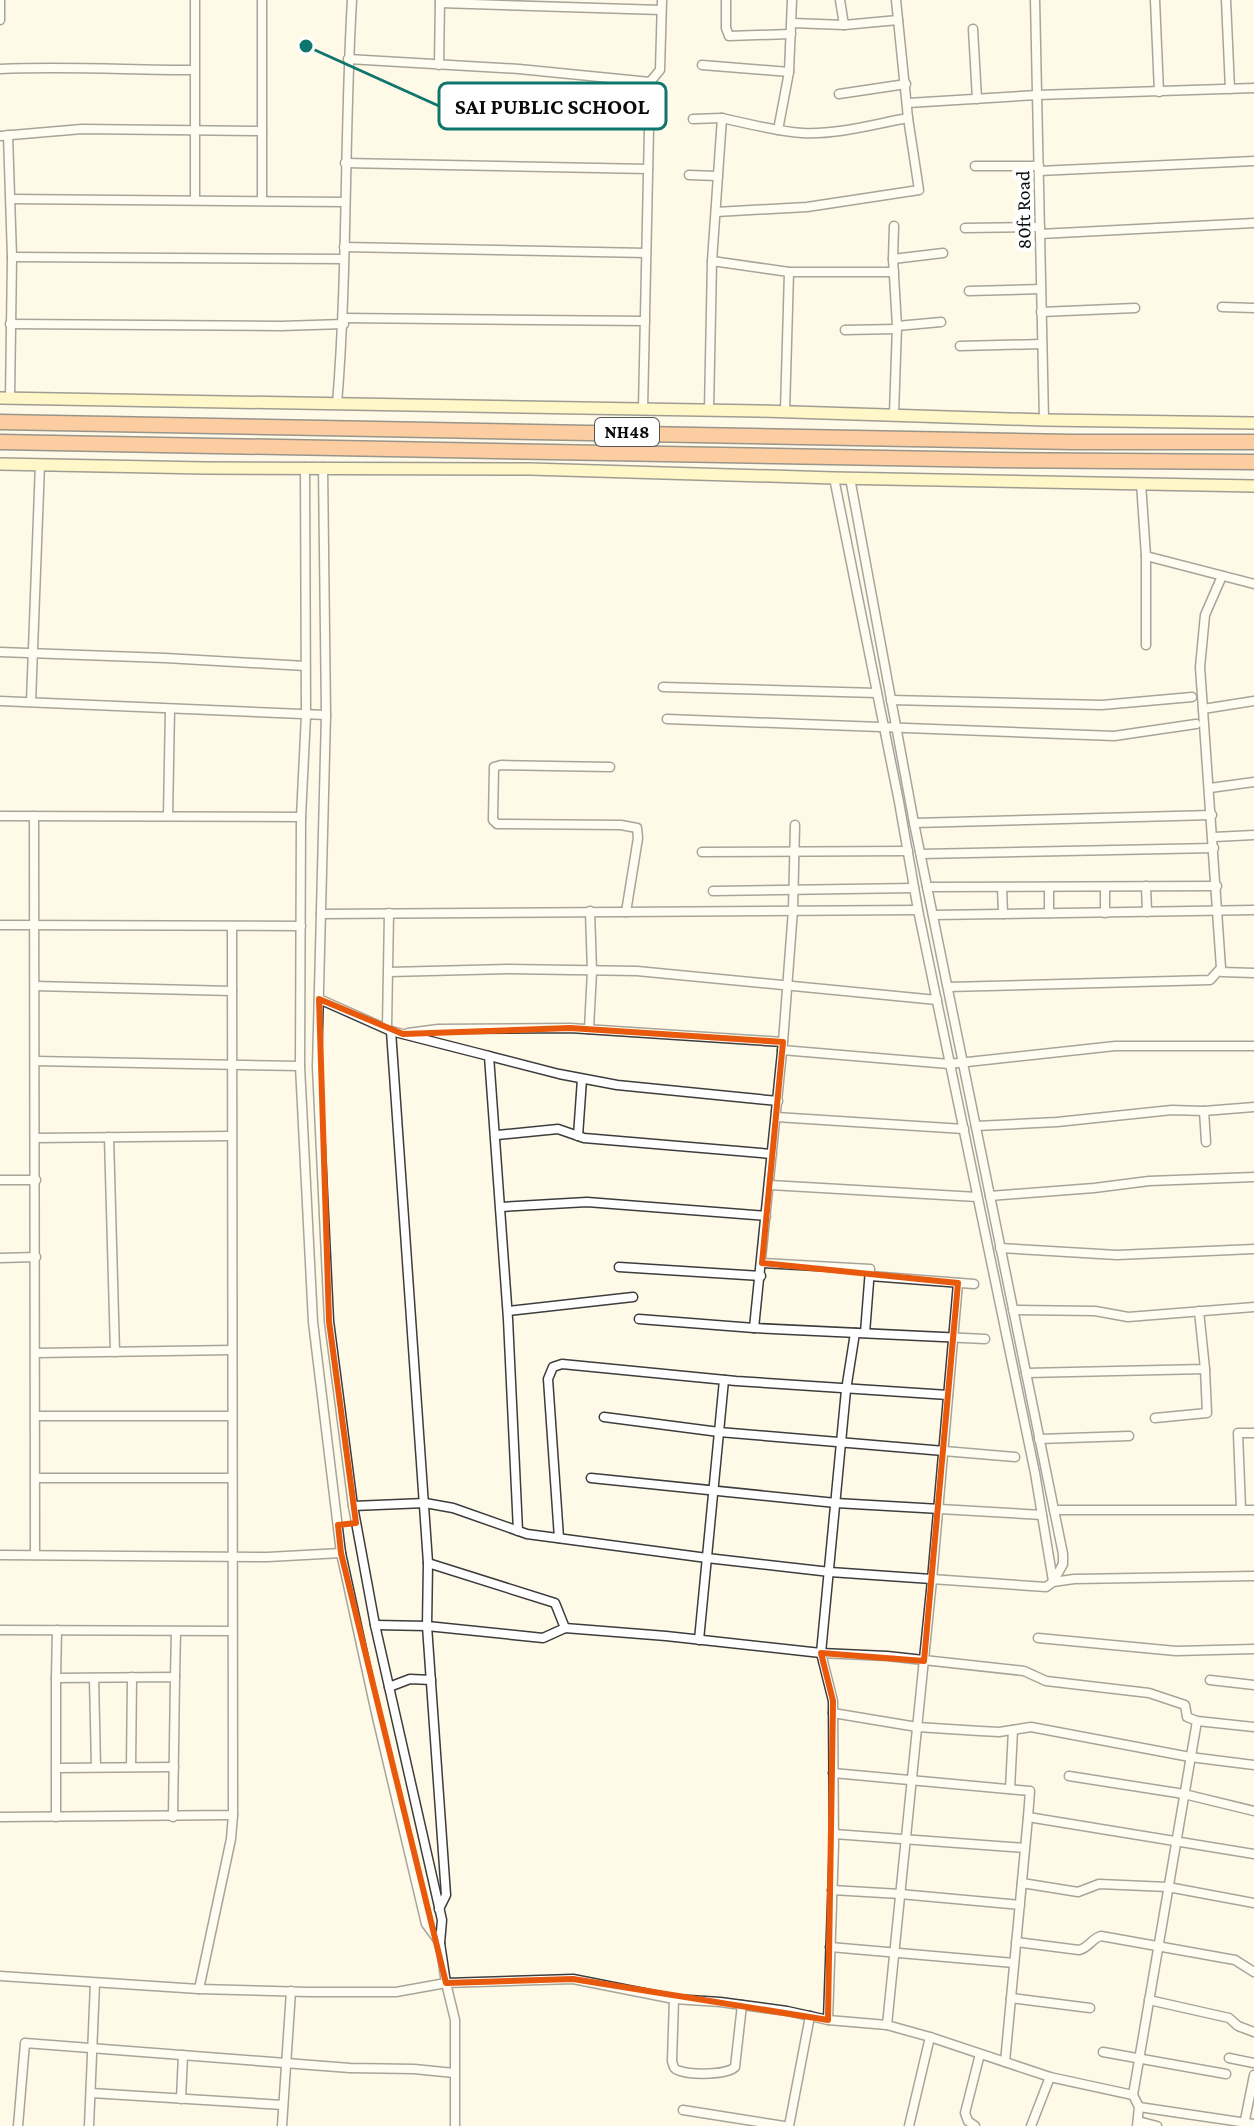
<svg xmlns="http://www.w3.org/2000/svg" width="1254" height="2126" viewBox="0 0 1254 2126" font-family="'Crimson Pro',serif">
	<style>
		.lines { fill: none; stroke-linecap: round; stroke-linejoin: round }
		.street-casing { stroke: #3d3d3d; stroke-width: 11 }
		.secondary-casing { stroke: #2c2c2c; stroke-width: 14 }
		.highway-casing { stroke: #1b1b1b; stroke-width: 17 }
		.street { stroke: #fff; stroke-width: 8 }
		.secondary { stroke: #fff3a2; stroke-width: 11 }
		.highway { stroke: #f8974c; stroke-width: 14 }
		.marked { fill: none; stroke: #e8590c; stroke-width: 6; stroke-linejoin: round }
		.labels { text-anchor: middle; stroke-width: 8; stroke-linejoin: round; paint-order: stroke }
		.shield { fill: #fff; stroke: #545454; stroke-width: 2 }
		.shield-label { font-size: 18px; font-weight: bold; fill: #0a0a0a }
		.street-label { font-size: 20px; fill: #0a0a0a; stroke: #fff }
		.leader { fill: none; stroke: #0f766e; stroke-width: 3 }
		.callout-dot { fill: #0f766e; stroke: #fff; stroke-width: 3 }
		.callout { fill: #fff; stroke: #0f766e; stroke-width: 3 }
		.callout-label { font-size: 22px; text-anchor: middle; font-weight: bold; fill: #0a0a0a }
	</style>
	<rect width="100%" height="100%" fill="#fffae7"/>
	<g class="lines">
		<g class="street-casing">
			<g id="street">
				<path d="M 726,0 L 726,28 L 729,36 L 791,34"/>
				<path d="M 840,0 L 844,25"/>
				<path d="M 1035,0 L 1044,420"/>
				<path d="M 1155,0 L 1159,92"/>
				<path d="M 1226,0 L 1230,89"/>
				<path d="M 440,3 L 661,10"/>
				<path d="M 0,20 L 0,0"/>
				<path d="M 792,23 L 844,25 L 898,20"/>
				<path d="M 973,29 L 977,99"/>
				<path d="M 348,59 L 519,69 L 650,82"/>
				<path d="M 439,65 L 440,0"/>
				<path d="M 702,65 L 789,72"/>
				<path d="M 0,69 C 65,66 129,70 194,70"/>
				<path d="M 839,94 L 906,84"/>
				<path d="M 908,103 L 1037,95 L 1254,88"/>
				<path d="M 693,119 L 722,118"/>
				<path d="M 778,130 L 789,72 L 792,0"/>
				<path d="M 8,135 L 12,257 L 10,398"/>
				<path d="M 0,136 L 82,129 L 262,131"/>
				<path d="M 345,163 L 648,169"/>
				<path d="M 975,166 L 1039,166"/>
				<path d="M 1039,171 L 1254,161"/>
				<path d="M 689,175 L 718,176"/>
				<path d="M 11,199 L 345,202"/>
				<path d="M 195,199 L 195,0"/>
				<path d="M 262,200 L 262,0"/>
				<path d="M 716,212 L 807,207 L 919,190 L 908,118 L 896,0"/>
				<path d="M 894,226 L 893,259 L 897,326 L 894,414"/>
				<path d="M 965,228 L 1040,227"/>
				<path d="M 1040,234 L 1254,223"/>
				<path d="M 344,247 L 646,253"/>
				<path d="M 12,257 L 344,259"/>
				<path d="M 893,259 L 943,253"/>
				<path d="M 712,261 L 789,272 L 894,272"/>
				<path d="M 969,291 L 1041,289"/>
				<path d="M 1222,307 L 1254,308"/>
				<path d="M 1041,312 L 1135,308"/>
				<path d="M 344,318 L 645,321"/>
				<path d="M 10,324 L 281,326 L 344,324"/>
				<path d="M 897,326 L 941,322"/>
				<path d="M 845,330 L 896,329"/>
				<path d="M 960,346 L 1042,344"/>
				<path d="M 337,404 C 348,270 344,135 352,0"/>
				<path d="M 643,409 L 650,82 L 660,70 L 662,0"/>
				<path d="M 709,410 L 712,261 L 722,118 C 749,124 775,131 802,133 C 837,135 874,124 908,118"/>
				<path d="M 785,411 L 789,272"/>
				<path d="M 305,467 L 306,715 L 301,817 L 300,1066 L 313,1322 L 341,1553 L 376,1713 L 426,1924 L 440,1943 L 442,1920 L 375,1625 L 353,1506 L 329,1321 L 317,1067 L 326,715 L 323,467"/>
				<path d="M 834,478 L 899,802 L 918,910 L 1035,1473 L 1053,1581"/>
				<path d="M 850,478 L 914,823 L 1063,1554 L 1063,1564 L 1053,1582"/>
				<path d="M 1141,483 L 1146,556 L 1146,645"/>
				<path d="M 1146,556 L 1254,584"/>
				<path d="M 1222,576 L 1205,615 L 1200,667 L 1221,968 L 1222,972 L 1254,973"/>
				<path d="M 0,652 L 165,658 L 305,666"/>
				<path d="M 663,687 L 877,693"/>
				<path d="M 891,700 L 1102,705 L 1192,697"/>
				<path d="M 0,701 L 326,715"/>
				<path d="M 31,702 L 40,464"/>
				<path d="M 1203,709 L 1254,701"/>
				<path d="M 667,719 L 1114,736 L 1196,724"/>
				<path d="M 610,767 L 501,765 L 494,767 L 493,820 L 497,824 L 621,825 L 637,828 L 638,838 L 626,912"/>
				<path d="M 1210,788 L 1254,782"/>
				<path d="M 0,816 L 301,817"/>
				<path d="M 34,816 L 35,1555"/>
				<path d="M 168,816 L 170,709"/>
				<path d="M 914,823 L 1212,815"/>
				<path d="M 1214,837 L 1254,835"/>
				<path d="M 702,852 L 908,851"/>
				<path d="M 921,854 L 1214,848"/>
				<path d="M 1146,886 L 1147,912"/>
				<path d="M 927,887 L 1217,886"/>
				<path d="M 1002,887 L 1003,914"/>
				<path d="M 1105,887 L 1105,913"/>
				<path d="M 713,891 L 914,888"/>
				<path d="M 1049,913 L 1049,887"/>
				<path d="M 321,914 L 918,910"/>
				<path d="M 933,915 L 1254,910"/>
				<path d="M 0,925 L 301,926"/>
				<path d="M 389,972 L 508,969 L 637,971 L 937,1000"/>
				<path d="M 35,986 L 232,991"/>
				<path d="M 948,987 L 1210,980 L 1221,968"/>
				<path d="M 319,999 L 391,1031 L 428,1563 L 427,1626 L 446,1895 L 439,1909"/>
				<path d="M 387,1027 L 389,913"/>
				<path d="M 589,1029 L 592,971 L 590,911"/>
				<path d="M 391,1031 L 489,1056 L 508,1319 L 518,1531"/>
				<path d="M 408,1033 L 438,1029 L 570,1028 L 783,1042"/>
				<path d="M 782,1050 L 949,1064 L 1115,1046 L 1254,1046"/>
				<path d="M 489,1056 L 559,1074 L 617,1085 L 778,1101"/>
				<path d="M 35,1061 L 300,1066"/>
				<path d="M 776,1117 L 964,1129"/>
				<path d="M 976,1126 L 1057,1122 L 1172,1110 L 1204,1111"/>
				<path d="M 497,1135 L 558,1129 L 584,1138 L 772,1154"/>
				<path d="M 578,1136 L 582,1079"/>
				<path d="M 109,1137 L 115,1352"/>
				<path d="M 36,1138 L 232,1136"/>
				<path d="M 1206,1142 L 1204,1111 L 1254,1107"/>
				<path d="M 0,1180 L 36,1180"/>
				<path d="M 770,1185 L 977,1197"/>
				<path d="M 990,1196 L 1094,1188 L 1149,1181 L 1254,1177"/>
				<path d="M 501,1207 L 587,1202 L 766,1216"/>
				<path d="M 1000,1248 L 1117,1255 L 1254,1249"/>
				<path d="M 0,1258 L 36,1257"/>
				<path d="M 762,1263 L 870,1269 L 865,1333"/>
				<path d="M 619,1267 L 761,1276"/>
				<path d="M 870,1276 L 974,1284"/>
				<path d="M 1013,1310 L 1095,1311 L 1128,1317 L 1254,1307"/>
				<path d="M 508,1311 L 633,1297"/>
				<path d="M 639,1319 L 754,1328 L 985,1339"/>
				<path d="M 754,1328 L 783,1042 L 793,910 L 795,825"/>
				<path d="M 36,1353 L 232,1350"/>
				<path d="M 1026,1373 L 1205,1369 L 1199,1311"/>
				<path d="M 36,1416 L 232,1416"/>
				<path d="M 604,1417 L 719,1432 L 1015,1457"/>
				<path d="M 1155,1418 L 1207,1413 L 1205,1369"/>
				<path d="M 1039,1439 L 1129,1436"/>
				<path d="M 36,1478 L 232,1478"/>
				<path d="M 591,1478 L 836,1503 L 1042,1515"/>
				<path d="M 353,1506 L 425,1503 L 453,1508 L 527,1534 L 707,1558 L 830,1572 L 1046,1587 L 1053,1582 L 1074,1579 L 1254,1576"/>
				<path d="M 1241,1509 L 1238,1433 L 1254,1433"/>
				<path d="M 1054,1510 L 1254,1510"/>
				<path d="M 559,1538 L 548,1379 L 553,1367 L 562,1364 L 736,1381 L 948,1395"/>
				<path d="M 0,1555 L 268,1557 L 341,1553"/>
				<path d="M 428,1563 L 555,1603 L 565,1628"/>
				<path d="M 375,1625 L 427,1626 L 543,1638 L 565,1628 L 666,1636 L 821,1653 L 887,1656 L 1024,1671 L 1046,1681 L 1149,1693 L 1185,1705 L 1187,1717 L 1197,1721 L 1254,1727"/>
				<path d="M 0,1630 L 232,1631"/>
				<path d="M 57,1630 L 56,1678 L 175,1677 L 173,1817"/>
				<path d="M 1038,1638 L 1176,1651 L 1254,1649"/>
				<path d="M 699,1640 L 724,1380"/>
				<path d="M 175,1677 L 176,1631"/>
				<path d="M 94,1678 L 96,1767"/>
				<path d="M 1210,1680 L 1254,1685"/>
				<path d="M 389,1687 L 410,1679 L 431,1680"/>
				<path d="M 833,1713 L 917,1727 L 980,1731 L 999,1732 L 1031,1727 L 1190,1757 L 1254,1765"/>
				<path d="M 131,1767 L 132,1677"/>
				<path d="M 56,1768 L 174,1767"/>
				<path d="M 833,1773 L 1030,1791 L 1028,1817 L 1254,1854"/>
				<path d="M 1069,1776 L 1184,1794 L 1254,1811"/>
				<path d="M 1010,1789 L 1013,1730"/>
				<path d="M 0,1817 L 233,1815 L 232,926"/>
				<path d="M 56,1817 L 56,1678"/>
				<path d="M 834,1834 L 1025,1848"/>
				<path d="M 1022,1883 L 1078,1892 L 1099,1884 L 1168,1887 L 1254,1903"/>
				<path d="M 832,1890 L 900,1894 L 1020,1905"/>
				<path d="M 1016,1942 L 1079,1950 C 1089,1948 1092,1938 1101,1936 L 1235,1960 L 1254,1972"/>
				<path d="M 440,1943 L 446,1983 L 573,1979 L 674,1999 L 720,2002 L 787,2011 L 828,2020 L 887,2025 L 930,2037 L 1050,2077 L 1133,2095"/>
				<path d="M 830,1947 L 1014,1963"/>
				<path d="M 0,1976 L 199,1989 L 309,1992 L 396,1992 L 446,1983 L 455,2020 L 455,2126"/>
				<path d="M 199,1989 L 231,1839 L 233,1815"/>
				<path d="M 1011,1998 L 1090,2008"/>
				<path d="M 674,1999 L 672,2061 C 674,2067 673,2069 680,2071 C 692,2075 727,2075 735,2067 L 742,2005"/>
				<path d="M 1149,2000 L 1229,2018 L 1238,2026 L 1254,2032"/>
				<path d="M 828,2020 L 834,1845 L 833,1701 L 821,1653 L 846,1390 L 855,1333"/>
				<path d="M 887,2025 L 932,1580 L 958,1283"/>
				<path d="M 1103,2052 L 1226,2074"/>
				<path d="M 1229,2058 L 1254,2063"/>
				<path d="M 1005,2062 L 1028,1817"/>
				<path d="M 91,2093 L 283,2105"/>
				<path d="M 181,2099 L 183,2055"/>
				<path d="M 1139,2107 L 1254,2124"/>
				<path d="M 683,2110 L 784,2126"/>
				<path d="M 1138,2121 L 1157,2126"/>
				<path d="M 1244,2125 L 1254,2075"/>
				<path d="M 18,2126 L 25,2043 L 350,2068 L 414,2069 L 454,2073"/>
				<path d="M 89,2126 L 95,1983"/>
				<path d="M 282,2126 L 291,1991"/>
				<path d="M 789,2126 L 810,2016"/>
				<path d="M 909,2126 L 930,2037"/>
				<path d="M 975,2126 L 968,2121 L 965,2113 L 980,2054"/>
				<path d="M 1031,2126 L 1050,2077"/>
				<path d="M 1137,2126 L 1139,2107 L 1133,2095 L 1197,1721"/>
			</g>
		</g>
		<g class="secondary-casing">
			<g id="secondary">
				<path d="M 0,398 L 759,411 L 1044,420 L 1254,423"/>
				<path d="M 0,464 L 205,468 L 530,469 L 834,478 L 1254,486"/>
			</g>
		</g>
		<g class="highway-casing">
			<g id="highway">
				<path d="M 0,422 L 1073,442 L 1254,442"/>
				<path d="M 0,442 L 995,460 L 1254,462"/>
			</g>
		</g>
		<use href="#street" class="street"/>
		<use href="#secondary" class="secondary"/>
		<use href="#highway" class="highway"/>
	</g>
	<path d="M0 0H1254V2126H0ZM 319,999 L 403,1034 L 570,1028 L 783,1042 L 762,1263 L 958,1283 L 924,1661 L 821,1653 L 833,1701 L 828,2020 L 573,1979 L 446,1983 L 341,1553 L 338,1525 L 356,1523 L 329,1321 Z" fill="#fffae7" fill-opacity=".55" fill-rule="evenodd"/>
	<path class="marked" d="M 319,999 L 403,1034 L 570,1028 L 783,1042 L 762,1263 L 958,1283 L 924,1661 L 821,1653 L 833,1701 L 828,2020 L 573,1979 L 446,1983 L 341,1553 L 338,1525 L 356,1523 L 329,1321 Z"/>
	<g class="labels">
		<rect class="shield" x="595" y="418" width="64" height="28" rx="6"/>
		<g class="shield-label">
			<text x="627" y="438">NH48</text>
		</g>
		<g class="street-label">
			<text transform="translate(1023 210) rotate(-91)" y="7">80ft Road</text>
		</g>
	</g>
	<path class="leader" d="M306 46L439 106"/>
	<circle class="callout-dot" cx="306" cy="46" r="8"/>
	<rect class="callout" x="439" y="83" width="227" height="46" rx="8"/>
	<g class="callout-label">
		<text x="552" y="114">SAI PUBLIC SCHOOL</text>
	</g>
</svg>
